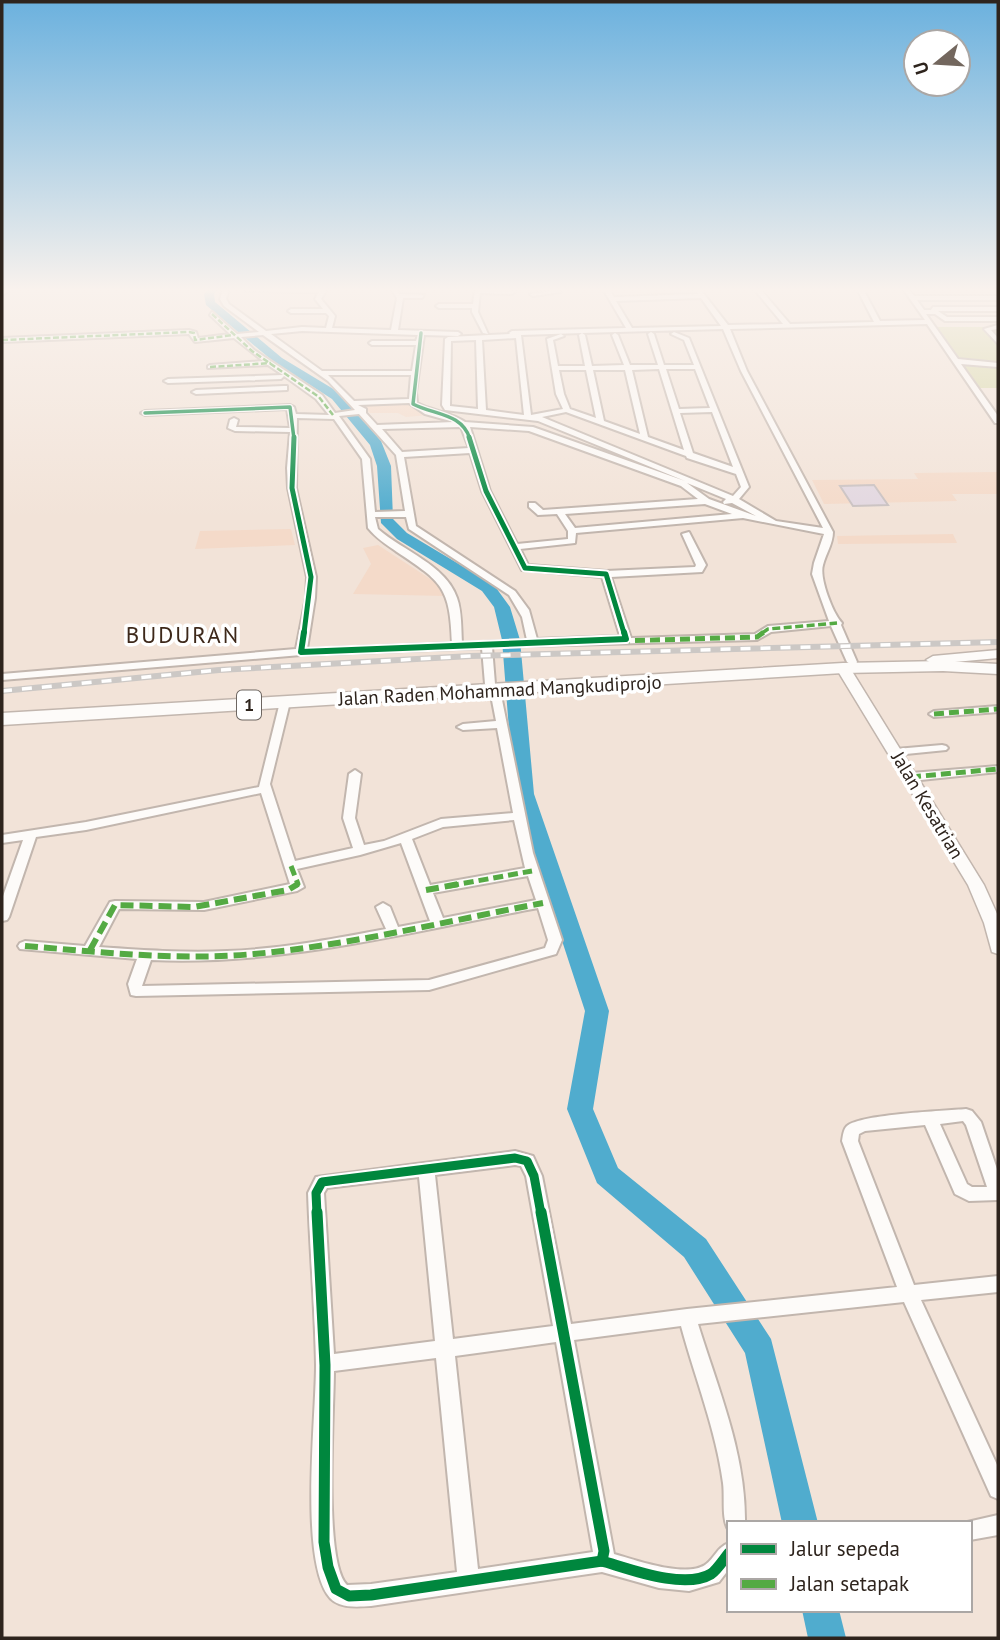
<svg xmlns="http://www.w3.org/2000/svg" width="1000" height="1640" viewBox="0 0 1000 1640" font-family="'PT Sans',sans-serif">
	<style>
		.built { fill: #f4dac9 }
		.green { fill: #d6d7a6 }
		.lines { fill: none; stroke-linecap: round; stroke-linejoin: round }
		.river { fill: #50acce; fill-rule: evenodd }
		.building { fill: #e2d7e0; stroke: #c9c1c1; stroke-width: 2 }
		.minor-casing { stroke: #c2b6ae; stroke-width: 4 }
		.tertiary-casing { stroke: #c2b6ae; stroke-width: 3 }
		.trunk-casing { stroke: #c2b6ae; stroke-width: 3 }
		.minor { fill: #fdfbf9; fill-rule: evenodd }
		.tertiary { fill: #fdfbf9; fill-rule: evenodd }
		.trunk { fill: #fdfbf9; fill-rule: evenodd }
		.rail-casing { stroke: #ccc8c5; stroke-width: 6 }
		.rail { stroke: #fff; stroke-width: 3.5; stroke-dasharray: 10; stroke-linecap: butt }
		.quiet-far3 { stroke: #54aa43; stroke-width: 2.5; stroke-dasharray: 6 2.5; stroke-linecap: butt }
		.quiet-far2 { stroke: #54aa43; stroke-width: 3.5; stroke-dasharray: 8 3.5; stroke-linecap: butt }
		.quiet-far1 { stroke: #54aa43; stroke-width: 5; stroke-dasharray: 10 5; stroke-linecap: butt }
		.quiet { stroke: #54aa43; stroke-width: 6; stroke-dasharray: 13 6; stroke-linecap: butt }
		.cycleway-far4-casing { stroke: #fff; stroke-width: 6 }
		.cycleway-far3-casing { stroke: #fff; stroke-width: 9 }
		.cycleway-far2-casing { stroke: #fff; stroke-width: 10 }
		.cycleway-far1-casing { stroke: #fff; stroke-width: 13 }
		.cycleway-casing { stroke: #fff; stroke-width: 16 }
		.cycleway-far4 { stroke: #00873e; stroke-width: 3.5 }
		.cycleway-far3 { stroke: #00873e; stroke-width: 5 }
		.cycleway-far2 { stroke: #00873e; stroke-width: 6 }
		.cycleway-far1 { stroke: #00873e; stroke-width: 9 }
		.cycleway { stroke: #00873e; stroke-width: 11 }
		.labels { text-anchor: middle; stroke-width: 7; stroke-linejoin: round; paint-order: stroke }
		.shield { fill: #fff; stroke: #6d6661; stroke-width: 2 }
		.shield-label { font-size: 18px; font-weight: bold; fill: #2e241d }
		.street-label { font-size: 19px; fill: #2e241d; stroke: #fff }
		.quarter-label { font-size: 23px; letter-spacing: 2px; fill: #3d281a; stroke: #fff }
	</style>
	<rect width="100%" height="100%" fill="#f2e3d8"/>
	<g class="built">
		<path d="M 408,402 L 430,415 L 406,417 L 398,413 L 370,413 L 360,404 Z"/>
		<path d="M 998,472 L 998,494 L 952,494 L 957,501 L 824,504 L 812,480 L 918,479 L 914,473 Z"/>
		<path d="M 291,529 L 295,545 L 195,549 L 200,531 Z"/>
		<path d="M 953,534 L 957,543 L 838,544 L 837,536 Z"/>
		<path d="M 378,545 L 441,586 L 446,596 L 353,594 L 371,564 L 363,548 Z"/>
	</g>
	<path class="green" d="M 933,327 L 998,327 L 998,388 L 974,388 Z"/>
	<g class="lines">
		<g class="river">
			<path d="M 208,289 L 218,289 L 214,294 L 215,302 L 282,358 L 340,393 L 381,441 L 391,466 L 393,519 L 407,533 L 494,585 L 510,607 L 520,640 L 534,794 L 609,1011 L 593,1109 L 618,1168 L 706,1239 L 771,1339 L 818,1523 L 782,1523 L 745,1353 L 684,1257 L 597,1183 L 567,1109 L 585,1011 L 514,794 L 502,640 L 494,607 L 482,591 L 397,539 L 381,523 L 377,466 L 370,445 L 332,399 L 274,362 L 206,305 L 204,294 Z"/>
			<path d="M 802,1610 L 839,1610 L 846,1638 L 808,1638 Z"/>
		</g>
	</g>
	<path class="building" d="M 874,485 L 888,505 L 853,506 L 840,486 Z"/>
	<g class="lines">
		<g class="minor-casing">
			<g id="minor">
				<path d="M 4,289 L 10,289 L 2,296 L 2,291 Z"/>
				<path d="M 223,289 L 229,289 L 226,299 L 229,304 L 266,331 L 302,327 L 326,328 L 329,316 L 326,313 L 291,313 L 288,311 L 291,309 L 323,309 L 315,299 L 319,292 L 246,291 L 243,289 L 327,289 L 321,299 L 335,316 L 332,328 L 391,330 L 397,298 L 391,289 L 397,289 L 399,294 L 424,295 L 422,298 L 403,298 L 398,330 L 458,332 L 461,334 L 458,336 L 424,335 L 416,392 L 417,403 C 432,411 451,412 465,422 L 533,427 L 685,481 L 538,421 L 445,410 L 442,405 L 445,339 L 448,337 L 510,334 L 509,333 L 512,331 L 626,328 L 603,289 L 609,289 L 614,297 L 698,294 L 694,289 L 700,289 L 728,325 L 783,324 L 754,289 L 760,289 L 790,324 L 874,322 L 857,289 L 863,289 L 880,321 L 925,320 L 903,289 L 909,289 L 914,296 L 998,296 L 998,300 L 917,300 L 924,310 L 931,310 L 933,307 L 998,307 L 998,311 L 938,311 L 947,317 L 998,317 L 998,321 L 945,321 L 935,314 L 926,314 L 958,359 L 998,363 L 998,367 L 961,364 L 998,416 L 998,423 L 995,423 L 927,324 L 730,329 L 747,371 L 833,532 C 833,544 826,553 823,565 C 819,578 833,614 842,623 L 841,625 L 857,662 L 856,664 L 852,665 L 847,662 L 831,626 L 771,632 L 757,640 L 492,647 L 495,684 L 490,687 L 485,684 L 482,648 L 301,655 L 2,680 L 2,674 L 296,649 L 306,598 L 307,577 L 288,488 L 287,468 L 290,432 L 235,431 L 228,428 L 230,420 L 234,418 L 238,420 L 236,427 L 290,428 L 287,409 L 145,415 L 141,413 L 145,411 L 290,405 L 294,407 L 296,414 L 329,415 L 316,399 L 284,376 L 281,379 L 168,383 L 164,381 L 168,379 L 283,375 L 268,365 L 208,368 L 208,366 L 210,365 L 263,361 L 234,338 L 195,342 L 189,334 L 2,342 L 2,338 L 189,330 L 196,332 L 198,338 L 230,334 L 210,315 L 212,312 L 237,334 L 259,332 L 224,306 L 220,299 ZM 701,298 L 721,326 L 632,328 L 616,301 ZM 723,329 L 741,371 L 823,528 L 776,521 L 739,499 L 749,487 L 689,338 L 674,332 L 671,334 L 684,340 L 694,365 L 664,365 L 654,334 L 651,332 L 648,334 L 658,365 L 630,365 L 618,335 L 615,333 L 612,335 L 624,365 L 592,366 L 585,335 L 582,333 ZM 302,331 L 418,335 L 416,341 L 372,341 L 369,343 L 372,345 L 416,345 L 412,371 L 322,371 L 271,334 ZM 582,333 L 579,335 L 585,366 L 558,366 L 553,340 L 564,336 L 561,334 L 547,339 L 556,394 L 563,409 L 531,415 L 521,335 ZM 263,335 L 328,381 L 355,410 L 335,413 L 322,395 L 254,350 L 241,337 ZM 516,338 L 524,415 L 486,410 L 482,340 ZM 476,340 L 478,409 L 450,406 L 451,341 ZM 659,369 L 684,450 L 648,437 L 632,370 ZM 666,369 L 695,369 L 710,408 L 679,409 ZM 559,370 L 586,370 L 596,418 L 570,409 L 564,394 ZM 593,370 L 625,370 L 640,434 L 604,421 ZM 328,375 L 411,375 L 409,399 L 354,401 ZM 409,403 L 425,414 L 454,422 L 377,425 L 366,413 L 366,409 L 358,405 ZM 566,412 L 686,456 L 687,458 L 736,474 L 741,487 L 733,496 L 542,417 ZM 712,412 L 733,467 L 693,453 L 680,413 ZM 359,414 L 396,455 L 405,511 L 375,512 L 370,459 L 339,416 ZM 297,418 L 334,419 L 362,459 L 368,528 C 376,538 387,545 397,552 C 442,582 450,587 452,643 L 307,649 L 315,598 L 316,577 L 296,488 ZM 461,427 L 469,448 L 402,452 L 382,429 ZM 470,427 L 529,431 L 681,486 L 698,499 L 543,510 L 535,503 L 529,503 L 529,507 L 538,515 L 557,514 L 568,531 L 568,539 L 517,544 L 490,491 ZM 470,453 L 482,491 L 522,570 L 602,577 L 620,636 L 537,639 L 529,610 L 515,591 L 416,526 L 404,457 ZM 687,483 L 726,499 L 723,502 L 724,504 L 732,503 L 756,516 L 709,499 ZM 705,504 L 732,514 L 575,528 L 565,514 ZM 375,517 L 406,517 L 409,529 L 509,595 L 522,617 L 527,640 L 462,643 C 461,628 462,612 457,598 C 446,565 403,551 378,529 ZM 743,518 L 824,534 L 814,563 L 812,574 L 829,621 L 768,626 L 755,634 L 631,638 L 611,577 L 702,572 L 706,565 L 689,532 L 682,534 L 696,565 L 695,567 L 606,571 L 528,565 L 520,549 L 575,543 L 576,533 Z"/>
				<path d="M 475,289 L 512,290 L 515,292 L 512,294 L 480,293 L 478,312 L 488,334 L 483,333 L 472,312 L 472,308 L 439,308 L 436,306 L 439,304 L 473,304 Z"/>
				<path d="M 551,289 L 557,289 L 561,292 L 533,296 L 530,294 L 552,291 Z"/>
				<path d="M 998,325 L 998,329 L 991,330 L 998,338 L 998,344 L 984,329 Z"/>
				<path d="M 284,386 L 287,386 L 287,390 L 196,394 L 192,392 L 196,390 Z"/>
				<path d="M 495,687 L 500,690 L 533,853 L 562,940 L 556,954 L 429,990 L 136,996 L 131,995 L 128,984 L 137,959 L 20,949 L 18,946 L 20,943 L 25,941 L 85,946 L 110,902 L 115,901 L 204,902 L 290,884 L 261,793 L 86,830 L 36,837 L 9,917 L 7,920 L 2,921 L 2,899 L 23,840 L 2,843 L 2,835 L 86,822 L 259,787 L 280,702 L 285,699 L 290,702 L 270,784 L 295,861 L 353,848 L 343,818 L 349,774 L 355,770 L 361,774 L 355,818 L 364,845 L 384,841 L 441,819 L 513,813 L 497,728 L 463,730 L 457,727 L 463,724 L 496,721 L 490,690 ZM 514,820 L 525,868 L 430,885 L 412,839 L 443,827 ZM 401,843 L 430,921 L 398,927 L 390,907 L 383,903 L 376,907 L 386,929 C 333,939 280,949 227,951 C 184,953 141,950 99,947 L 119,909 L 204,910 L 297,891 L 304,887 L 297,869 L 360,855 ZM 528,876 L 536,900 L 443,918 L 433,893 ZM 538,908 L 548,940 L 545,948 L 429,980 L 142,986 L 151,960 C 283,966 409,932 538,908 Z"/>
				<path d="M 998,706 L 998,712 L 934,717 L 929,714 L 934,711 Z"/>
				<path d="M 942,745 L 946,746 L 948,748 L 946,750 L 896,755 L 890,752 L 896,749 Z"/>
				<path d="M 998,766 L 998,772 L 911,781 L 905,777 L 911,773 Z"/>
				<path d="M 966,1109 L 972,1111 L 981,1122 L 998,1172 L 998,1200 L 969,1201 L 955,1194 L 925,1125 L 865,1131 L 859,1134 L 858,1141 L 914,1285 L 998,1276 L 998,1292 L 921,1300 L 998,1467 L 998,1499 L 991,1496 L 904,1302 L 698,1324 C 718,1389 746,1454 745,1523 L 729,1523 L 729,1531 C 721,1519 725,1498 723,1483 C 716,1430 695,1378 681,1326 L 574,1340 L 614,1554 C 636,1560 685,1578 705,1565 C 715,1558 717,1547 729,1543 L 729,1569 L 719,1582 L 689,1591 L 659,1588 L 602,1572 L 371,1606 C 356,1607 336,1609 327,1594 C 300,1552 316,1418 316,1365 C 315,1308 310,1250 308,1193 L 316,1177 L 515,1151 L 533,1156 L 542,1176 L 571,1324 L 687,1309 L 897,1287 L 842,1141 C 843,1136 843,1130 847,1126 C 861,1114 944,1111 966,1109 ZM 963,1121 L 966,1125 L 987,1187 L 972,1187 L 967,1184 L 940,1124 ZM 515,1165 L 521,1166 L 526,1176 L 553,1326 L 453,1339 L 435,1175 ZM 419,1177 L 435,1341 L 334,1354 L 324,1193 L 327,1188 ZM 556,1342 L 593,1552 L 478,1569 L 455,1356 ZM 436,1358 L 457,1572 L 371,1584 L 347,1585 C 323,1562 334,1410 334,1371 Z"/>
				<path d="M 998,1515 L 998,1535 L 970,1540 L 970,1523 L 963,1523 Z"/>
			</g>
		</g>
		<g class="tertiary-casing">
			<g id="tertiary">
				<path d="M 998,650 L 998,658 L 933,664 L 926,660 L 933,656 Z"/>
				<path d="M 843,664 L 850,668 L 984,885 L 998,916 L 998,954 L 992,952 L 984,923 L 968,885 L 836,668 Z"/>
			</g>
		</g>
		<g class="trunk-casing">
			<path id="trunk" d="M 943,661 L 998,664 L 998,674 L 943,671 L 843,673 L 2,725 L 2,713 L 843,663 Z"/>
		</g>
		<use href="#minor" class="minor"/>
		<use href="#tertiary" class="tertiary"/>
		<use href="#trunk" class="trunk"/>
		<g class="rail-casing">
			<path id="rail" d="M 2,691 L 219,670 L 471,656 L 998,642"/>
		</g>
		<use href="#rail" class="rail"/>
		<g class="quiet-far3">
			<path d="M 212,314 L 252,351 L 319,397 L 333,415"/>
			<path d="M 2,340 L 189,332 L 194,333 L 195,340 L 233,335"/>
			<path d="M 210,367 L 271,363"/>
		</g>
		<path class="quiet-far2" d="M 762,633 L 768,629 L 837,623"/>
		<g class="quiet-far1">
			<path d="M 620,641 L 757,637 L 764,632"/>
			<path d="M 934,714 L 998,709"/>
			<path d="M 911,777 L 998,769"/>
			<path d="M 291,866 L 298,884 L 295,886"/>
			<path d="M 449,886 L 532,871"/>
		</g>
		<g class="quiet">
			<path d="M 426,890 L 459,884"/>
			<path d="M 25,946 C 101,952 178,961 254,954 C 351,945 447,921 543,903"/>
			<path d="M 90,950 L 115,905 L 194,907 L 288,890 L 298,884"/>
		</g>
		<g class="cycleway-far4-casing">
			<g id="cycleway-far4">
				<path d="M 421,333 L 413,404 C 434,415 462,413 470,439"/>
				<path d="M 145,413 L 290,407 L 294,439"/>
			</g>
		</g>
		<g class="cycleway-far3-casing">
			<g id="cycleway-far3">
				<path d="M 294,437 L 292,488 L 311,577 L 304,633"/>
				<path d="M 469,437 L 486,491 L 525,568 L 606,574 L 624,633"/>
			</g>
		</g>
		<g class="cycleway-far2-casing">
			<path id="cycleway-far2" d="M 304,632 L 301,652 L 626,639 L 624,632"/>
		</g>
		<g class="cycleway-far1-casing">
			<path id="cycleway-far1" d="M 317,1214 L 316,1193 L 322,1182 L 515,1158 L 527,1161 L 534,1176 L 541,1214"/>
		</g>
		<g class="cycleway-casing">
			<g id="cycleway">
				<path d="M 317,1212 L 325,1365 L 324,1542 L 328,1567 L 336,1589 L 349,1596 L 371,1595 L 602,1561"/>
				<path d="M 541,1212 L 604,1551 L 602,1561"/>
				<path d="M 602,1561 C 630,1569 684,1590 711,1574 C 717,1570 724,1559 729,1553"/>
			</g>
		</g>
		<use href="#cycleway-far4" class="cycleway-far4"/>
		<use href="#cycleway-far3" class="cycleway-far3"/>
		<use href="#cycleway-far2" class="cycleway-far2"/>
		<use href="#cycleway-far1" class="cycleway-far1"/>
		<use href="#cycleway" class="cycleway"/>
	</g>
	<linearGradient id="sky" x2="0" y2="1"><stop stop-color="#6bb1de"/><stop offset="0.56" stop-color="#f9f2ed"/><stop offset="1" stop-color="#f9f2ed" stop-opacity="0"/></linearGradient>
	<rect width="1000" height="518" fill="url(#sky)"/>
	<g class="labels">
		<rect class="shield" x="237" y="690.5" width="24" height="29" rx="5"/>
		<g class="shield-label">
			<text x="249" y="711">1</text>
		</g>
		<g class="street-label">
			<text transform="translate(500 690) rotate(-3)" y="7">Jalan Raden Mohammad Mangkudiprojo</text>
			<text transform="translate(928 805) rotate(59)" y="7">Jalan Kesatrian</text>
		</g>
		<g class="quarter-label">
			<text x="183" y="643">BUDURAN</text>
		</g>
	</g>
	<rect width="1000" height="1640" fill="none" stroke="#2e241d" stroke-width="7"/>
	<rect x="727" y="1521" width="245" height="91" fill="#ffffff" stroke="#aba7a5" stroke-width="2"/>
	<rect x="741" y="1544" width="35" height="10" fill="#00873e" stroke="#aba7a5" stroke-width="2"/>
	<text x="790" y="1556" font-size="21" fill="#2e241d">Jalur sepeda</text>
	<rect x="741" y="1579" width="35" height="10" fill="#54aa43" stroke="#aba7a5" stroke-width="2"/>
	<text x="790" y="1591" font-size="21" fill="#2e241d">Jalan setapak</text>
	<g transform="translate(937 63) rotate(252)"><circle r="33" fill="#ffffff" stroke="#aba7a5" stroke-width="2"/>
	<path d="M0-5L12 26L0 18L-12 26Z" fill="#73675e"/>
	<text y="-10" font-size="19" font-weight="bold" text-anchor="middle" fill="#2e241d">U</text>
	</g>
</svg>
